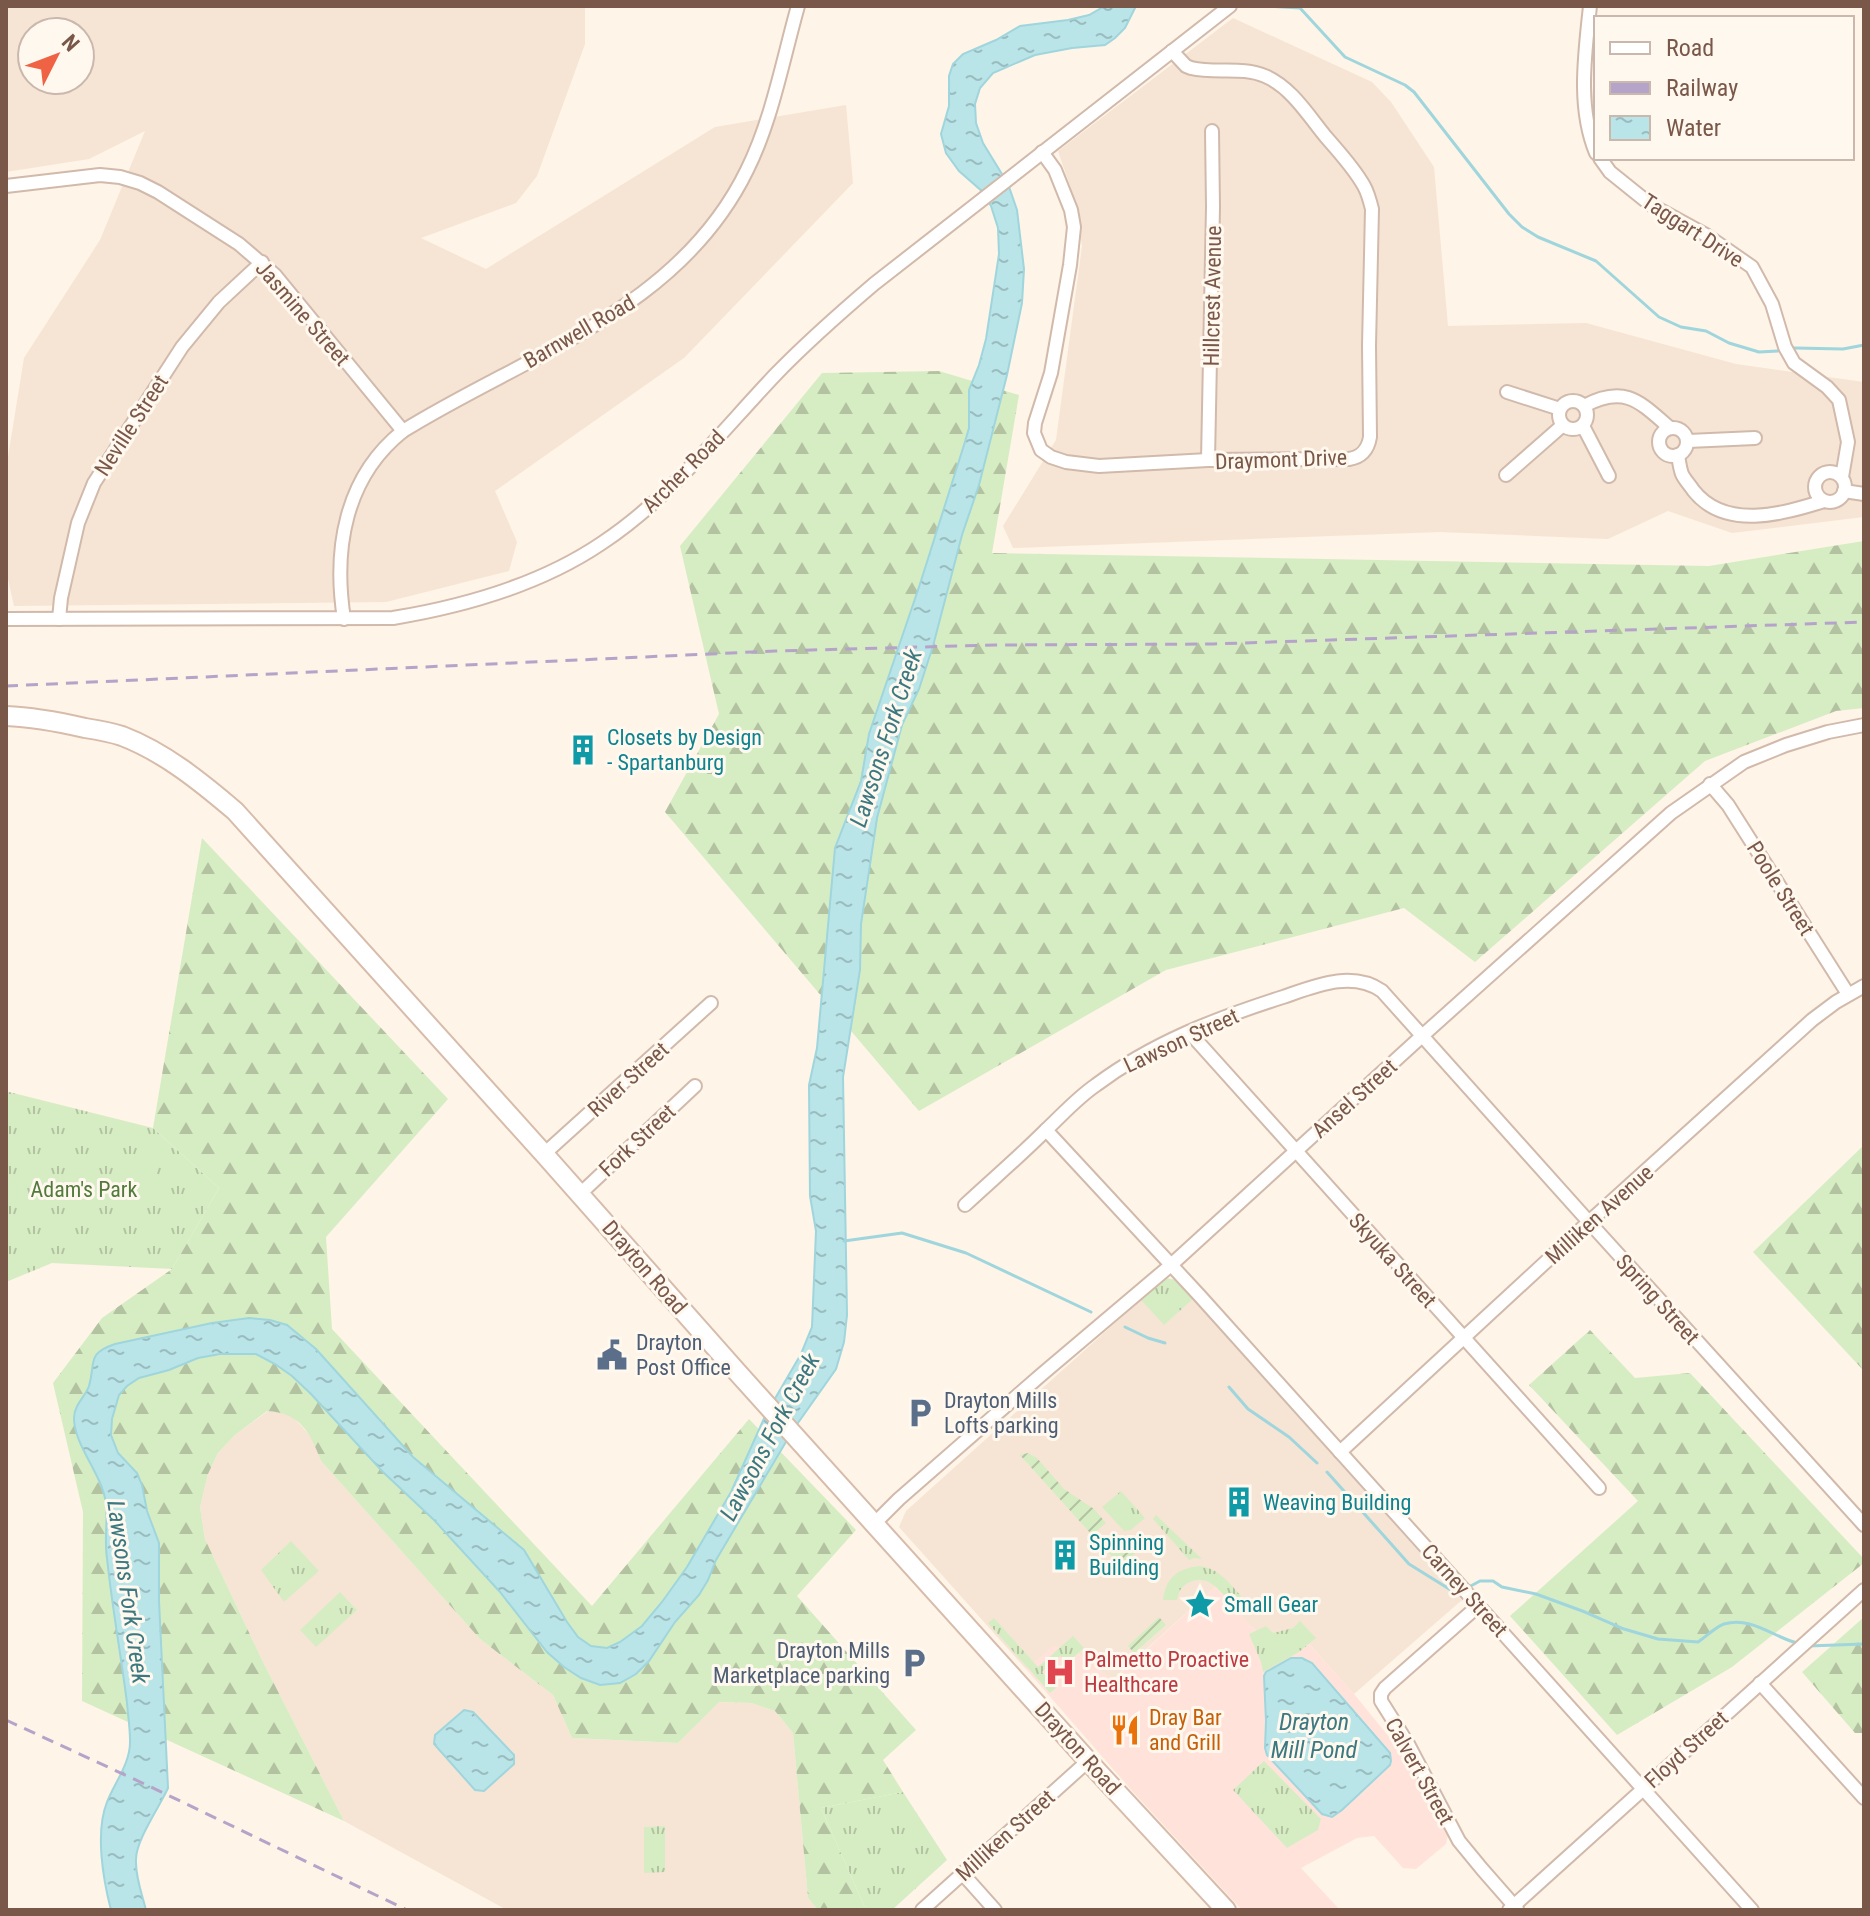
<svg xmlns="http://www.w3.org/2000/svg" width="1870" height="1916" viewBox="0 0 1870 1916" font-family="'Roboto Condensed',sans-serif">
	<style>
		.residential { fill: #f6e5d4; fill-rule: evenodd }
		.commercial { fill: #ffe3da }
		.grass { fill: url(#grass-tufts) }
		.forest { fill: url(#forest-firs) }
		.garden { fill: url(#garden-furrows) }
		.pitch { fill: #d6edc4 }
		.water { fill: url(#water-ripples); stroke: #9fd5dc; stroke-width: 2 }
		.lines { fill: none; stroke-linecap: round; stroke-linejoin: round }
		.stream { stroke: #9fd5dc; stroke-width: 3 }
		.street-casing { stroke: #d1baab; stroke-width: 16 }
		.secondary-casing { stroke: #d7bcab; stroke-width: 22 }
		.street { stroke: #fff; stroke-width: 12 }
		.secondary { stroke: #fff; stroke-width: 18 }
		.rail { stroke: #b6a3c9; stroke-width: 3; stroke-dasharray: 12 8; stroke-linecap: butt }
		.labels { text-anchor: middle; stroke-width: 6; stroke-linejoin: round; paint-order: stroke }
		.street-label { font-size: 22px; fill: #7a5849; stroke: #fff8ef }
		.culture-label { font-size: 22px; fill: #0d838f; stroke: #fff8ef; text-anchor: start }
		.park-label { font-size: 22px; fill: #527a3d; stroke: #fff8ef }
		.service-label { font-size: 22px; fill: #4e5e75; stroke: #fff8ef; text-anchor: start }
		.health-label { font-size: 22px; fill: #be3a42; stroke: #fff8ef; text-anchor: start }
		.food-label { font-size: 22px; fill: #c56008; stroke: #fff8ef; text-anchor: start }
		.water-label { font-size: 24px; font-style: italic; fill: #3b7880; stroke: #fff8ef }
	</style>
	<defs>
		<pattern id="grass-tufts" width="24" height="20" patternUnits="userSpaceOnUse" patternTransform="scale(2)"><rect width="24" height="20" fill="#d6edc4"/><path d="M3 7l-1-3M5 7V3M7 7l1-3M15 17l-1-3M17 17v-4M19 17l1-3" fill="none" stroke="#b3c3a1"/></pattern>
		<pattern id="forest-firs" width="22" height="20" patternUnits="userSpaceOnUse" patternTransform="scale(2)"><rect width="22" height="20" fill="#d6edc4"/><path d="M5 1l3.5 6h-7zM16 11l3.5 6h-7z" fill="#b3c3a1"/></pattern>
		<pattern id="garden-furrows" width="10" height="10" patternUnits="userSpaceOnUse" patternTransform="scale(2)"><rect width="10" height="10" fill="#d6edc4"/><path d="M-1 1l2-2M0 10L10 0M9 11l2-2" fill="none" stroke="#b3c3a1"/></pattern>
		<pattern id="water-ripples" width="26" height="14" patternUnits="userSpaceOnUse" patternTransform="scale(2)"><rect width="26" height="14" fill="#b9e5e9"/><path d="M2 4q2-2 4 0t4 0M15 11q2-2 4 0t4 0" fill="none" stroke="#9bbcbf"/></pattern>
	</defs>
	<rect width="100%" height="100%" fill="#fef4e7"/>
	<g class="residential">
		<path d="M 6,6 L 585,6 L 585,44 L 537,176 L 516,203 L 421,238 L 486,269 L 715,127 L 846,105 L 853,183 L 684,358 L 495,491 L 517,542 L 509,571 L 386,602 L 14,606 L 6,570 L 6,469 L 24,358 L 100,240 L 145,131 L 89,159 L 6,172 ZM 32,32 L 80,32 L 80,80 L 32,80 Z"/>
		<path d="M 1233,18 L 1372,82 L 1391,102 L 1434,167 L 1448,326 L 1586,323 L 1736,364 L 1864,382 L 1864,517 L 1732,533 L 1668,511 L 1608,539 L 1440,532 L 1013,548 L 1003,526 L 1056,440 L 1082,246 L 1074,198 L 1058,151 Z"/>
		<path d="M 1165,1278 L 1176,1280 L 1462,1600 L 1354,1694 L 1302,1636 L 1279,1656 L 1215,1587 L 1112,1680 L 1074,1651 L 1036,1661 L 1026,1669 L 899,1527 L 906,1511 Z"/>
		<path d="M 268,1411 L 284,1412 L 295,1419 L 313,1439 L 321,1461 L 480,1639 L 553,1695 L 572,1738 L 678,1743 L 718,1702 L 751,1703 L 775,1711 L 793,1733 L 808,1898 L 818,1910 L 507,1910 L 344,1821 L 262,1660 L 205,1539 L 200,1507 L 208,1474 L 218,1453 L 235,1435 Z"/>
	</g>
	<path class="commercial" d="M 1215,1587 L 1279,1655 L 1302,1636 L 1354,1694 L 1407,1759 L 1437,1801 L 1450,1825 L 1446,1844 L 1416,1869 L 1403,1868 L 1374,1836 L 1357,1838 L 1301,1868 L 1340,1910 L 1242,1910 L 1133,1792 L 1026,1669 L 1053,1646 L 1074,1651 L 1113,1680 Z"/>
	<g class="grass">
		<path d="M 9,1092 L 153,1128 L 219,1188 L 172,1269 L 52,1263 L 6,1282 L 6,1093 Z"/>
		<path d="M 1165,1278 L 1176,1280 L 1193,1299 L 1164,1325 L 1141,1300 Z"/>
		<path d="M 1121,1491 L 1145,1518 L 1131,1530 L 1124,1531 L 1102,1507 Z"/>
		<path d="M 1156,1515 L 1202,1559 L 1194,1558 L 1189,1560 L 1153,1519 Z"/>
		<path d="M 291,1541 L 319,1571 L 284,1602 L 261,1570 Z"/>
		<path d="M 1200,1566 C 1222,1569 1234,1589 1248,1604 L 1237,1610 C 1224,1596 1209,1571 1188,1583 C 1180,1588 1179,1591 1177,1600 L 1163,1600 C 1166,1577 1178,1568 1200,1566 Z"/>
		<path d="M 340,1592 L 357,1610 L 316,1647 L 300,1630 Z"/>
		<path d="M 994,1618 L 1038,1667 L 1073,1636 L 1084,1648 L 1067,1663 L 1060,1656 L 1042,1672 L 1056,1688 L 1050,1693 L 988,1623 Z"/>
		<path d="M 1300,1621 L 1316,1638 L 1299,1652 L 1263,1672 L 1261,1662 L 1249,1634 L 1266,1626 L 1273,1633 L 1293,1628 Z"/>
		<path d="M 1264,1761 L 1321,1819 L 1318,1830 L 1287,1848 L 1233,1790 Z"/>
		<path d="M 903,1792 L 947,1860 L 892,1910 L 866,1910 L 821,1808 Z"/>
		<path d="M 665,1826 L 665,1872 L 644,1873 L 644,1827 Z"/>
	</g>
	<g class="forest">
		<path d="M 939,371 L 1019,395 L 992,553 L 1709,566 L 1864,541 L 1864,708 L 1836,711 L 1705,761 L 1475,962 L 1404,908 L 1166,970 L 919,1111 L 665,812 L 719,714 L 680,546 L 822,373 Z"/>
		<path d="M 202,838 L 448,1099 L 326,1237 L 332,1329 L 592,1606 L 749,1419 L 856,1530 L 797,1596 L 916,1730 L 883,1760 L 903,1792 L 821,1808 L 866,1910 L 818,1910 L 808,1898 L 793,1733 L 775,1711 L 751,1703 L 719,1702 L 678,1743 L 572,1738 L 553,1695 L 480,1639 L 321,1461 C 310,1432 300,1413 267,1411 L 235,1435 L 218,1453 L 208,1474 L 200,1507 L 205,1539 L 262,1660 L 344,1821 L 82,1701 L 83,1512 L 53,1383 L 102,1318 L 172,1269 L 219,1188 L 153,1128 Z"/>
		<path d="M 1864,1145 L 1864,1371 L 1753,1252 Z"/>
		<path d="M 1590,1330 L 1635,1378 L 1690,1373 L 1864,1559 L 1864,1563 L 1732,1667 L 1617,1735 L 1510,1616 L 1638,1501 L 1529,1385 Z"/>
		<path d="M 1864,1617 L 1864,1733 L 1855,1733 L 1802,1672 Z"/>
	</g>
	<g class="garden">
		<path d="M 1028,1453 L 1037,1458 L 1064,1489 L 1094,1509 L 1106,1523 L 1092,1535 L 1020,1455 Z"/>
		<path d="M 1116,1534 L 1131,1544 L 1138,1551 L 1121,1566 L 1103,1547 Z"/>
		<path d="M 1159,1617 L 1166,1625 L 1134,1653 L 1128,1646 Z"/>
	</g>
	<path class="pitch" d="M 149,1141 L 166,1149 L 152,1180 L 135,1172 Z"/>
	<g class="water">
		<path d="M 1105,6 L 1136,6 L 1125,28 L 1115,38 L 1105,45 L 1072,48 L 1035,55 L 993,73 L 980,88 L 975,104 L 976,123 L 983,143 L 1008,184 L 1017,210 L 1024,269 L 1022,303 L 1007,375 L 979,485 L 962,535 L 933,646 L 919,689 L 902,725 L 877,818 L 861,924 L 860,970 L 843,1077 L 847,1315 L 844,1342 L 836,1369 L 793,1430 L 716,1560 L 708,1580 L 699,1595 L 675,1622 L 649,1661 L 636,1674 L 620,1683 L 600,1685 L 581,1678 L 564,1667 L 547,1652 L 500,1592 L 434,1520 L 383,1472 L 311,1394 L 292,1376 L 275,1364 L 256,1354 L 220,1354 L 198,1358 L 169,1370 L 139,1378 L 127,1386 L 119,1395 L 112,1419 L 111,1435 L 118,1453 L 137,1473 L 142,1485 L 147,1511 L 159,1543 L 159,1601 L 168,1788 C 160,1806 136,1840 136,1859 C 135,1876 142,1894 146,1910 L 111,1910 C 103,1879 95,1832 107,1802 C 115,1782 131,1762 130,1740 C 130,1728 128,1715 127,1703 C 121,1655 112,1607 107,1558 C 104,1540 108,1522 106,1504 C 103,1475 74,1446 74,1418 C 74,1405 85,1397 89,1386 C 96,1362 86,1354 115,1344 L 212,1323 L 249,1318 L 270,1320 L 287,1325 L 316,1349 L 413,1457 L 524,1550 L 567,1622 L 578,1637 L 591,1646 L 607,1648 L 620,1642 L 642,1626 L 662,1602 L 687,1567 L 731,1492 L 766,1414 L 801,1354 L 812,1327 L 816,1231 L 810,1196 L 809,1085 L 817,1048 L 835,848 L 861,781 L 869,734 L 920,584 L 964,445 L 969,428 L 969,390 L 979,365 L 986,339 L 999,254 L 998,228 L 991,206 L 984,193 L 959,171 L 946,153 L 941,134 L 949,106 L 949,76 L 953,64 L 963,54 L 996,40 L 1020,26 L 1068,20 L 1089,15 Z"/>
		<path d="M 1291,1658 L 1302,1658 L 1312,1663 L 1390,1753 L 1391,1761 L 1390,1765 L 1342,1810 L 1332,1817 L 1322,1814 L 1267,1755 L 1265,1748 L 1266,1721 L 1264,1676 L 1266,1672 Z"/>
		<path d="M 464,1710 L 473,1712 L 514,1755 L 514,1764 L 484,1791 L 475,1790 L 434,1744 L 435,1735 Z"/>
	</g>
	<g class="lines">
		<g class="stream">
			<path d="M 1265,6 L 1300,8 L 1345,57 L 1405,85 L 1414,92 L 1509,214 L 1522,227 L 1538,237 L 1596,261 L 1659,317 L 1681,327 L 1706,331 L 1729,343 L 1759,352 L 1778,351"/>
			<path d="M 1795,348 L 1843,349 L 1864,345"/>
			<path d="M 844,1241 L 902,1233 L 966,1253 L 1091,1312"/>
			<path d="M 1125,1327 L 1148,1338 L 1165,1343"/>
			<path d="M 1229,1387 L 1248,1409 L 1289,1437 L 1317,1463"/>
			<path d="M 1327,1472 L 1409,1564 L 1454,1592 L 1459,1590"/>
			<path d="M 1467,1588 L 1480,1581 L 1493,1581 L 1502,1587 L 1536,1594 L 1585,1612 L 1624,1629 L 1658,1639 L 1698,1642 C 1706,1637 1715,1627 1724,1624 C 1751,1616 1773,1637 1797,1643"/>
			<path d="M 1808,1646 L 1864,1644"/>
		</g>
		<g class="street-casing">
			<g id="street">
				<path d="M 1590,6 C 1585,54 1577,107 1596,153"/>
				<path d="M 1042,152 L 1055,170 L 1071,210 L 1074,227 L 1070,265 L 1051,373 L 1035,423 L 1034,433 L 1041,450 L 1051,457 L 1066,462 L 1099,466 L 1208,460 L 1349,459 C 1362,457 1368,449 1370,437 L 1369,346 L 1372,209 C 1370,201 1368,193 1364,186 C 1354,168 1339,152 1326,137 C 1308,115 1291,87 1265,76 C 1242,66 1216,74 1191,68 L 1186,66 L 1172,51"/>
				<path d="M 1600,158 L 1610,172 L 1651,205 L 1706,235 L 1752,267 L 1772,304 L 1785,347 L 1794,363 L 1827,387 L 1839,400 L 1848,442 L 1842,477"/>
				<path d="M 6,186 L 100,175 L 120,177 L 140,183 L 158,192 L 239,244 L 275,275 L 403,431"/>
				<path d="M 1507,392 L 1560,409"/>
				<circle cx="1573" cy="415" r="14"/>
				<path d="M 1584,406 C 1625,384 1640,402 1670,428"/>
				<path d="M 1583,426 L 1609,476"/>
				<circle cx="1673" cy="442" r="14"/>
				<path d="M 1688,441 L 1755,438"/>
				<path d="M 1678,455 C 1679,461 1680,469 1682,474 C 1684,479 1690,485 1693,490 C 1725,531 1782,514 1824,501"/>
				<path d="M 1208,460 L 1213,207 L 1212,131"/>
				<circle cx="1830" cy="487" r="15"/>
				<path d="M 1506,475 L 1563,425"/>
				<path d="M 1844,491 L 1864,494"/>
				<path d="M 6,619 L 393,618 C 466,606 540,585 602,543 C 670,498 720,433 776,374 C 807,342 840,313 874,284 L 1230,6"/>
				<path d="M 59,619 L 61,598 L 78,523 L 94,483 L 182,347 L 219,302 L 262,262"/>
				<path d="M 344,619 C 333,549 345,477 403,431 C 527,354 679,310 747,170 C 772,120 783,59 798,6"/>
				<path d="M 1710,784 L 1728,805 L 1848,994"/>
				<path d="M 1189,1032 L 1599,1488"/>
				<path d="M 1046,1130 L 1199,1295 L 1752,1910"/>
				<path d="M 544,1154 L 711,1003"/>
				<path d="M 580,1194 L 695,1086"/>
				<path d="M 965,1205 C 992,1180 1020,1156 1046,1130 C 1062,1115 1077,1098 1096,1085 C 1152,1043 1217,1018 1283,997 C 1315,986 1352,970 1382,991 L 1589,1222 L 1864,1525"/>
				<path d="M 1340,1452 L 1589,1222 L 1812,1020 L 1836,1002 L 1864,986"/>
				<path d="M 874,1524 L 899,1499 L 1041,1375 L 1171,1265 L 1422,1036 L 1671,813 L 1744,762 L 1786,745 L 1828,732 L 1864,725"/>
				<path d="M 1478,1606 L 1385,1688 L 1381,1694 L 1381,1701 L 1408,1744 L 1459,1841 L 1482,1869 L 1517,1909"/>
				<path d="M 1760,1683 L 1864,1798"/>
				<path d="M 962,1873 L 995,1910"/>
				<path d="M 922,1910 L 1088,1761"/>
				<path d="M 1509,1910 L 1864,1590"/>
			</g>
		</g>
		<g class="secondary-casing">
			<path id="secondary" d="M 6,716 C 33,717 59,722 85,728 C 98,730 110,732 122,736 C 164,752 201,782 235,811 L 544,1154 L 738,1373 L 1099,1773 L 1226,1910"/>
		</g>
		<use href="#street" class="street"/>
		<use href="#secondary" class="secondary"/>
		<g class="rail">
			<path d="M 6,686 L 775,651 L 995,645 L 1213,644 L 1864,622"/>
			<path d="M 6,1720 L 151,1787 L 407,1910"/>
		</g>
	</g>
	<defs>
		<g id="building-bare" transform="scale(2.4)"><path d="M-4-6H4V6H1V3H-1V6H-4ZM-2.5-4.3h1.7v1.8h-1.7ZM.8-4.3h1.7v1.8H.8ZM-2.5-1h1.7V.8h-1.7ZM.8-1h1.7V.8H.8Z" fill="#0f9aa8" stroke="#fff8ef" stroke-width="2.5" paint-order="stroke"/></g>
		<g id="civic-bare" transform="scale(2.4)"><path d="M-.6-6.5H3V-4.5H.6V-3L4-1V1h2V6H-6V1h2V-1L-.6-3ZM-1.2 2.5V6h2.4V2.5Z" fill="#5c6f8a" stroke="#fff8ef" stroke-width="2.5" paint-order="stroke"/></g>
		<g id="parking-bare" transform="scale(2.4)"><path d="M-3.5-5.5H1a3.5 3.5 0 0 1 0 7H-1V5.5H-3.5ZM-1-3.4V-.6H.8a1.4 1.4 0 0 0 0-2.8Z" fill="#5c6f8a" stroke="#fff8ef" stroke-width="2.5" paint-order="stroke"/></g>
		<g id="sight-bare" transform="scale(2.4)"><path d="M0-6L1.8-2.2L6-1.7L2.9 1.2L3.7 5.4L0 3.3L-3.7 5.4L-2.9 1.2L-6-1.7L-1.8-2.2Z" fill="#0f9aa8" stroke="#fff8ef" stroke-width="2.5" paint-order="stroke"/></g>
		<g id="hospital-bare" transform="scale(2.4)"><path d="M-5-5h3v3.5h4V-5h3V5h-3V1.5h-4V5h-3Z" fill="#e0444e" stroke="#fff8ef" stroke-width="2.5" paint-order="stroke"/></g>
		<g id="restaurant-bare" transform="scale(2.4)"><path d="M-5-6h1v4h1v-4h1v4h1v-4h1v5L-1.5 .5V6h-2V.5L-5-1ZM5-6V6H3V1.5H1.5Q1.5-4 5-6Z" fill="#e8710a" stroke="#fff8ef" stroke-width="2.5" paint-order="stroke"/></g>
	</defs>
	<g fill-rule="evenodd">
		<use href="#building-bare" x="583" y="750"/>
		<use href="#civic-bare" x="612" y="1355"/>
		<use href="#parking-bare" x="920" y="1413"/>
		<use href="#building-bare" x="1239" y="1502"/>
		<use href="#building-bare" x="1065" y="1555"/>
		<use href="#sight-bare" x="1200" y="1604"/>
		<use href="#parking-bare" x="914" y="1663"/>
		<use href="#hospital-bare" x="1060" y="1672"/>
		<use href="#restaurant-bare" x="1125" y="1730"/>
	</g>
	<g class="labels">
		<g class="street-label">
			<text transform="translate(1693 230) rotate(33)" y="8">Taggart Drive</text>
			<text transform="translate(1212 296) rotate(-89)" y="8">Hillcrest Avenue</text>
			<text transform="translate(303 313) rotate(49)" y="8">Jasmine Street</text>
			<text transform="translate(579 331) rotate(-30)" y="8">Barnwell Road</text>
			<text transform="translate(131 425) rotate(-57)" y="8">Neville Street</text>
			<text transform="translate(1281 459) rotate(-2)" y="8">Draymont Drive</text>
			<text transform="translate(683 471) rotate(-45)" y="8">Archer Road</text>
			<text transform="translate(1781 888) rotate(58)" y="8">Poole Street</text>
			<text transform="translate(1181 1040) rotate(-25)" y="8">Lawson Street</text>
			<text transform="translate(628 1079) rotate(-42)" y="8">River Street</text>
			<text transform="translate(1354 1098) rotate(-42)" y="8">Ansel Street</text>
			<text transform="translate(637 1140) rotate(-43)" y="8">Fork Street</text>
			<text transform="translate(1599 1214) rotate(-42)" y="8">Milliken Avenue</text>
			<text transform="translate(1393 1260) rotate(48)" y="8">Skyuka Street</text>
			<text transform="translate(645 1267) rotate(49)" y="8">Drayton Road</text>
			<text transform="translate(1658 1299) rotate(48)" y="8">Spring Street</text>
			<text transform="translate(1465 1590) rotate(48)" y="8">Carney Street</text>
			<text transform="translate(1078 1748) rotate(48)" y="8">Drayton Road</text>
			<text transform="translate(1686 1749) rotate(-42)" y="8">Floyd Street</text>
			<text transform="translate(1420 1771) rotate(61)" y="8">Calvert Street</text>
			<text transform="translate(1005 1835) rotate(-42)" y="8">Milliken Street</text>
		</g>
		<g class="culture-label">
			<text x="607" y="745">Closets by Design<tspan x="607" dy="25">- Spartanburg</tspan></text>
			<text x="1263" y="1510">Weaving Building</text>
			<text x="1089" y="1550">Spinning<tspan x="1089" dy="25">Building</tspan></text>
			<text x="1224" y="1612">Small Gear</text>
		</g>
		<g class="park-label">
			<text x="84" y="1197">Adam's Park</text>
		</g>
		<g class="service-label">
			<text x="636" y="1350">Drayton<tspan x="636" dy="25">Post Office</tspan></text>
			<text x="944" y="1408">Drayton Mills<tspan x="944" dy="25">Lofts parking</tspan></text>
			<text x="890" y="1658" text-anchor="end">Drayton Mills<tspan x="890" dy="25">Marketplace parking</tspan></text>
		</g>
		<g class="health-label">
			<text x="1084" y="1667">Palmetto Proactive<tspan x="1084" dy="25">Healthcare</tspan></text>
		</g>
		<g class="food-label">
			<text x="1149" y="1725">Dray Bar<tspan x="1149" dy="25">and Grill</tspan></text>
		</g>
		<g class="water-label">
			<text transform="translate(886 738) rotate(-72)" y="8">Lawsons Fork Creek</text>
			<text transform="translate(770 1437) rotate(-62)" y="8">Lawsons Fork Creek</text>
			<text transform="translate(128 1592) rotate(82)" y="8">Lawsons Fork Creek</text>
			<text x="1314" y="1730">Drayton<tspan x="1314" dy="28">Mill Pond</tspan></text>
		</g>
	</g>
	<rect width="1870" height="1916" fill="none" stroke="#7a5849" stroke-width="16"/>
	<rect x="1594" y="16" width="260" height="144" fill="#fff8ef" stroke="#cab8ad" stroke-width="2"/>
	<rect x="1610" y="42" width="40" height="12" fill="#ffffff" stroke="#cab8ad" stroke-width="2"/>
	<text x="1666" y="56" font-size="24" fill="#7a5849">Road</text>
	<rect x="1610" y="82" width="40" height="12" fill="#b6a3c9" stroke="#cab8ad" stroke-width="2"/>
	<text x="1666" y="96" font-size="24" fill="#7a5849">Railway</text>
	<rect x="1610" y="116" width="40" height="24" fill="url(#water-ripples)" stroke="#cab8ad" stroke-width="2"/>
	<text x="1666" y="136" font-size="24" fill="#7a5849">Water</text>
	<g transform="translate(56 56) rotate(48)"><circle r="38" fill="#fff8ef" stroke="#cab8ad" stroke-width="2"/>
	<path d="M0-6L14 30L0 20L-14 30Z" fill="#ef6244"/>
	<text y="-12" font-size="22" font-weight="bold" text-anchor="middle" fill="#7a5849">N</text>
	</g>
</svg>
